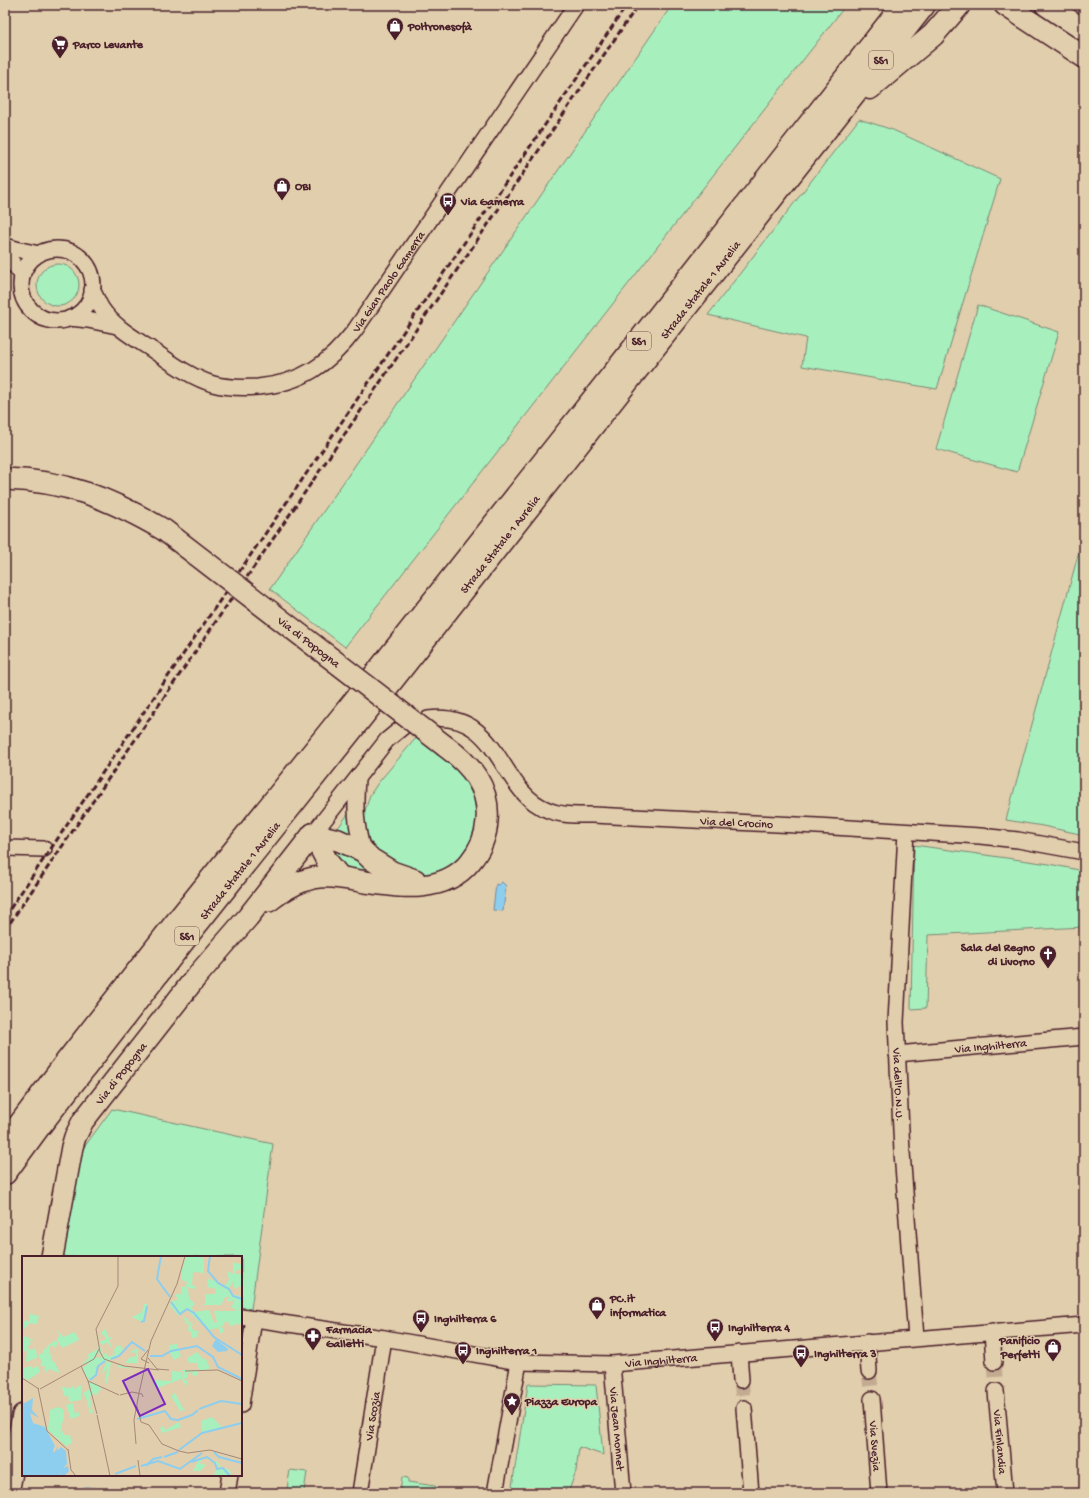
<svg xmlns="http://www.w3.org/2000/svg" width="1089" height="1498" viewBox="0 0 1089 1498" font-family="'Gochi Hand',sans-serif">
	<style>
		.green { fill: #a7f0be; stroke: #788874 }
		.water { fill: #8dceef; stroke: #7288a1 }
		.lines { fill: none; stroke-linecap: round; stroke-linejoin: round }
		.street-tunnel { stroke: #c3ab92; stroke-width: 15; stroke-dasharray: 15 8; stroke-linecap: butt }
		.street-casing { stroke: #4a1f2b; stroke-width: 18 }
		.secondary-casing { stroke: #4a1f2b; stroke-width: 24 }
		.highway-casing { stroke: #4a1f2b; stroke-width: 25 }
		.street { stroke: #e1ceac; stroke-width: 15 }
		.secondary { stroke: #e1ceac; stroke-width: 21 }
		.highway { stroke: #e1ceac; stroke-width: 22 }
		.rail { stroke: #4a1f2b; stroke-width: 3; stroke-dasharray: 6 3; stroke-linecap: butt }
		.secondary-bridge-casing { stroke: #4a1f2b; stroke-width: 24; stroke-linecap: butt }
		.secondary-bridge { stroke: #e1ceac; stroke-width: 21 }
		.labels { text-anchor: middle; stroke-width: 3; stroke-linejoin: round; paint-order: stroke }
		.shield { fill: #e1ceac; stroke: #775452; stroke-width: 1 }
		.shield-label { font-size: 11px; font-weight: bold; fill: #4a1f2b }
		.poi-label { font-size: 12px; font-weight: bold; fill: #4a1f2b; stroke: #e1ceac; text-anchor: start }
		.street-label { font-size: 12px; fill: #4a1f2b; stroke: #e1ceac }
		.inset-river { fill: none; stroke: #8dceef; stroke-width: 2 }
		.inset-road { fill: none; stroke: #a58878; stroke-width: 1 }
		.view { fill: #7b2cbf; fill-opacity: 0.15; stroke: #7b2cbf; stroke-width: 2 }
		.inset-edge { fill: none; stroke: #4a1f2b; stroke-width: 2 }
	</style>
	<rect width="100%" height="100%" fill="#e1ceac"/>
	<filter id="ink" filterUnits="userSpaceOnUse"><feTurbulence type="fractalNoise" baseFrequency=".025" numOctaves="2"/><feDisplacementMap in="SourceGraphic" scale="8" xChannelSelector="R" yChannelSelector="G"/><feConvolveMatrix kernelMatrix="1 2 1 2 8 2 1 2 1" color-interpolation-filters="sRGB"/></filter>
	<g filter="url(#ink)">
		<g class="green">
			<path d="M 672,5 L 846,5 L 345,647 L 270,589 Z"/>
			<path d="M 859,119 L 893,130 L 1000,179 L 937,389 L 802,366 L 806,338 L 708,315 Z"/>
			<circle cx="58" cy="285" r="21"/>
			<path d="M 978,305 L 1059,332 L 1017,472 L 936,449 Z"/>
			<path d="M 1084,533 L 1084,835 L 1043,826 L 1006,820 Z"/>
			<path d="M 416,738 L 440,754 L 454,765 L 465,781 L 473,796 L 478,820 L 472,848 L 444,873 L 428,877 L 393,869 L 370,845 L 366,827 L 364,814 L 370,795 L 378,783 Z"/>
			<path d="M 348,814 L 354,837 L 336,831 Z"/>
			<path d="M 331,845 L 340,845 L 378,874 L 340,867 Z"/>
			<path d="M 914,845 L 1049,864 L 1084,871 L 1084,927 L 928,935 L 926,1008 L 911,1009 Z"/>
			<path d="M 112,1109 L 273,1144 L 251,1309 L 241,1307 L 241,1257 L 66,1257 L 63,1254 L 82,1150 Z"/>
			<path d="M 528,1384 L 596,1385 L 603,1455 L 579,1447 L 576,1471 L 568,1493 L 511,1493 Z"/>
			<path d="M 290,1470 L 307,1472 L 304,1491 L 287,1489 Z"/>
			<path d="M 402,1477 L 408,1478 L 408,1482 L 435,1486 L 438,1490 L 437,1493 L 400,1493 Z"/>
		</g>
		<g class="water">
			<path d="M 502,882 L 506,886 L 503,911 L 493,910 L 496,884 L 498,885 Z"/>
			<path d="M 86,1487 L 113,1490 L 119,1493 L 69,1493 Z"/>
		</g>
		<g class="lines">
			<g class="street-tunnel">
				<path d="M 994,1362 L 996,1391"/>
				<path d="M 869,1371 L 872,1399"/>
				<path d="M 741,1380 L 744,1408"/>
			</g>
			<g class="street-casing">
				<g id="street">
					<path d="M 5,246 L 16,249 L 39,254"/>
					<circle cx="57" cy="285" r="36"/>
					<path d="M 5,253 L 22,275"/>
					<path id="s1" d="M 92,290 C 96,296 98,303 102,309 C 115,328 136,339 154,351 C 172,363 192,378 213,384 C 228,388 243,388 258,387 C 302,383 329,364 355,330 L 576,5"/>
					<path d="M 70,318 L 88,320 L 117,326"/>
					<path id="s2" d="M 428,719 C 502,710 497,791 548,810 C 562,816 578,815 593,815 L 817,826 L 980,836 L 1018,840 L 1084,852"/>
					<path d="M 357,779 C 355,807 355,823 363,851"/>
					<path id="s3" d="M 906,832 L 896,1022 L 902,1152 L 916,1338"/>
					<path d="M 313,834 L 387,740 L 404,726"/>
					<path d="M 5,848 L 44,849"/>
					<path id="s4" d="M 897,1054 L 1084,1037"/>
					<path id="s5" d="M 241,1317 L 384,1338 L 519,1362 L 612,1364 L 1084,1325"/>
					<path d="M 992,1331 L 994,1362"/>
					<path d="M 867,1342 L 869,1371"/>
					<path d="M 739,1353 L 741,1380"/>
					<path id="s6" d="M 612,1364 L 623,1493"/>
					<path id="s7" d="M 996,1391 L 1005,1493"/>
					<path id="s8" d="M 872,1399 L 879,1493"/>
					<path d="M 241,1405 L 254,1319"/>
					<path d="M 744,1408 L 751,1493"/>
					<path d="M 227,1493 L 230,1475"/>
					<path id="s9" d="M 360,1493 L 384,1338"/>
					<path d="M 495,1493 L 519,1362"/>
				</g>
			</g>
			<g class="secondary-casing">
				<g id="secondary">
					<path d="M 1005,5 L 1084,57"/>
					<path d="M 1046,5 L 1084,30"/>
					<path d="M 313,834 L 338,840 L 363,851 L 371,859 L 392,872 L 415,880"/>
					<path d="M 313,834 L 327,861 L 340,877"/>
					<path d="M 269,901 C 284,889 300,879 320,877 C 336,876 350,879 365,882 C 401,887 444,894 470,862 C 480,850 486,837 487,821 C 490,787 471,765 445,746"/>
					<path id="s10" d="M 52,1257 L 72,1147 L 75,1137 L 83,1121 L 196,977 L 248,917 L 313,834"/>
					<path d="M 8,1493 L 23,1415"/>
				</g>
			</g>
			<g class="highway-casing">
				<g id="highway">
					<path d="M 870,88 L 933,35 L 959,5"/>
					<path d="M 374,676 L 625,359 L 903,5"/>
					<path id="s11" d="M 387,687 L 924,5"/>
					<path d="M 5,1144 L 64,1065 L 166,935 L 360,694"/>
					<path id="s12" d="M 5,1173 L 38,1128 L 188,935 L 373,703"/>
				</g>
			</g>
			<use href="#street" class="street"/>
			<use href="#secondary" class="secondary"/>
			<use href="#highway" class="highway"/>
			<g class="rail">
				<path d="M 239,572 L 627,5"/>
				<path d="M 247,577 L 638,5"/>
				<path d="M 5,916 L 227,590"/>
				<path d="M 5,930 L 234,595"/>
			</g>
			<g class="secondary-bridge-casing">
				<g id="secondary-bridge">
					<path id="s13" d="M 5,479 C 65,480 113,500 164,530 L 445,746"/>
				</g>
			</g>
			<use href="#secondary-bridge" class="secondary-bridge"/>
		</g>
	</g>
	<defs>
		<g id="shop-pin" transform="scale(0.9)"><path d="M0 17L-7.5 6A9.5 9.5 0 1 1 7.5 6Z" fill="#4a1f2b" stroke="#e1ceac"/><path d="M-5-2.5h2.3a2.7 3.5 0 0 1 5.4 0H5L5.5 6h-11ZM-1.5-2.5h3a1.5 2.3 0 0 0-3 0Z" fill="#fff"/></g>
		<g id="supermarket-pin" transform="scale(0.9)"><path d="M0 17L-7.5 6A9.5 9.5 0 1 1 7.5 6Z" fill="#4a1f2b" stroke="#e1ceac"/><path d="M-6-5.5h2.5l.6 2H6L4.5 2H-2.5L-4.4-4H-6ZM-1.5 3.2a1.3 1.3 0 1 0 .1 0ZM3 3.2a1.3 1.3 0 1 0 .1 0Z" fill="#fff"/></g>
		<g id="bus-pin" transform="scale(0.9)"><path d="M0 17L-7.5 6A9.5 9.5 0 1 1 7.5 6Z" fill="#4a1f2b" stroke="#e1ceac"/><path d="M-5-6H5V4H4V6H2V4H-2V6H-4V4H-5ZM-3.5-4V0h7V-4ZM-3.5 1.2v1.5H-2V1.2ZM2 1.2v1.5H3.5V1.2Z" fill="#fff"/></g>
		<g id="church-pin" transform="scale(0.9)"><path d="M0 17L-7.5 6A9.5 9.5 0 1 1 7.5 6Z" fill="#4a1f2b" stroke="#e1ceac"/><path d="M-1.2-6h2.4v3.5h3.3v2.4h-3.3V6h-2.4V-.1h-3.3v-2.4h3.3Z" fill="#fff"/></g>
		<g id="pharmacy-pin" transform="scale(0.9)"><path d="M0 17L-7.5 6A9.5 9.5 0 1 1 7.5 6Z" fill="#4a1f2b" stroke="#e1ceac"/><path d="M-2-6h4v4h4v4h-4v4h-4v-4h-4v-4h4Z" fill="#fff"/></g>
		<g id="sight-pin" transform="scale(0.9)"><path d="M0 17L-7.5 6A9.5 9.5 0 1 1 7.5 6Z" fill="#4a1f2b" stroke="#e1ceac"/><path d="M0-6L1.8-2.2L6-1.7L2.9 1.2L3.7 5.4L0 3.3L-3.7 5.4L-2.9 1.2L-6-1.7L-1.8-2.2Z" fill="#fff"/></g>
	</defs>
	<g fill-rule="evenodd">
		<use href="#shop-pin" x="395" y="26"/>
		<use href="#supermarket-pin" x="60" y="44"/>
		<use href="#shop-pin" x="282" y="186"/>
		<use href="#bus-pin" x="448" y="201"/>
		<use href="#church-pin" x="1048" y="954"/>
		<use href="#shop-pin" x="597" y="1305"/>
		<use href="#bus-pin" x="421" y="1318"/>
		<use href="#bus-pin" x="715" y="1327"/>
		<use href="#pharmacy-pin" x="313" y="1336"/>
		<use href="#shop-pin" x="1053" y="1347"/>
		<use href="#bus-pin" x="463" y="1350"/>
		<use href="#bus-pin" x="801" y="1353"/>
		<use href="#sight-pin" x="512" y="1401"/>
	</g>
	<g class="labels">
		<g class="shield">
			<rect x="869" y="51" width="24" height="18" rx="3"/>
			<rect x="627" y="332" width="24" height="18" rx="3"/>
			<rect x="175" y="927" width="24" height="18" rx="3"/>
		</g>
		<g class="shield-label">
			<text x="881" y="64">SS1</text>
			<text x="639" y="345">SS1</text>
			<text x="187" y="940">SS1</text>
		</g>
		<g class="poi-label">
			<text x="408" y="30">Poltronesofà</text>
			<text x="73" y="48">Parco Levante</text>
			<text x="295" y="190">OBI</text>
			<text x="461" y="205">Via Gamerra</text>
			<text x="1035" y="951" text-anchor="end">Sala del Regno<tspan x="1035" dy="14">di Livorno</tspan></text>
			<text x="610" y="1302">PC.it<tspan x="610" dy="14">informatica</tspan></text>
			<text x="434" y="1322">Inghilterra 6</text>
			<text x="728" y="1331">Inghilterra 4</text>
			<text x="326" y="1333">Farmacia<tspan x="326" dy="14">Galletti</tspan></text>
			<text x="1040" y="1344" text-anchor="end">Panificio<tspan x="1040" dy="14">Perfetti</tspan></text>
			<text x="476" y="1354">Inghilterra 1</text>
			<text x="814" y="1357">Inghilterra 3</text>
			<text x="525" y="1405">Piazza Europa</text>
		</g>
		<g class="street-label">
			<text dy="4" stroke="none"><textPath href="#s1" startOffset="377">Via Gian Paolo Gamerra</textPath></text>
			<text dy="4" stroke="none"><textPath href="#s11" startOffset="506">Strada Statale 1 Aurelia</textPath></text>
			<text dy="4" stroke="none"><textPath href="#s11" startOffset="182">Strada Statale 1 Aurelia</textPath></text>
			<text dy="4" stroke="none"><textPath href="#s13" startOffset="352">Via di Popogna</textPath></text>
			<text dy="4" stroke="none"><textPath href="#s2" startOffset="349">Via del Crocino</textPath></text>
			<text dy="4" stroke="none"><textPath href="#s12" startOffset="383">Strada Statale 1 Aurelia</textPath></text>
			<text dy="4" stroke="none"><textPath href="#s4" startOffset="94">Via Inghilterra</textPath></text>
			<text dy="4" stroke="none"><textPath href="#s10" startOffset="201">Via di Popogna</textPath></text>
			<text dy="4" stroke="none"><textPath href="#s3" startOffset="253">Via dell'O.N.U.</textPath></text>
			<text dy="4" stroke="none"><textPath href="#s5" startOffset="424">Via Inghilterra</textPath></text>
			<text dy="4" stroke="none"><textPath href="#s9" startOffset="78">Via Scozia</textPath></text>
			<text dy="4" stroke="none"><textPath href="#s6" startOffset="65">Via Jean Monnet</textPath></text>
			<text dy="4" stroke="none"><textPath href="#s7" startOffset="51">Via Finlandia</textPath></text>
			<text dy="4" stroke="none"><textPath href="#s8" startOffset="47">Via Svezia</textPath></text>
		</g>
	</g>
	<g transform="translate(22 1256)">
		<rect width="220" height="220" fill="#e1ceac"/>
		<path d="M 164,0 L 179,0 L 182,4 L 182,16 L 184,17 L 171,16 L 170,29 L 174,30 L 173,33 L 164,31 L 165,26 L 160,24 L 159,17 ZM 211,6 L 220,9 L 220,12 L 214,15 L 214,18 L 220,18 L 220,31 L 217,30 L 214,33 L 212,31 L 212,24 L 206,34 L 210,40 L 216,39 L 220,43 L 220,52 L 216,53 L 220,55 L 220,67 L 208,70 L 206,65 L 202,67 L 202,70 L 196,70 L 200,71 L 202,75 L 199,78 L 196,72 L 186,74 L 165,54 L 157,60 L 148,50 L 150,43 L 150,45 L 156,44 L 153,38 L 159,38 L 159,30 L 166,32 L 167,42 L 173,48 L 170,51 L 171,56 L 187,54 L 192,67 L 195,66 L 192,55 L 215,55 L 209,51 L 213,44 L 205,46 L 205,43 L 209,41 L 203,41 L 199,49 L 180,49 L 183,48 L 183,38 L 193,38 L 194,33 L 185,31 L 186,23 L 194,25 L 201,32 L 207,24 L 205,15 L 211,18 ZM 122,48 L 125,48 L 122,67 L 110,61 L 120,56 ZM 8,58 L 17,60 L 15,68 L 8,67 L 2,73 L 1,66 L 5,64 L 7,66 ZM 163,60 L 166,63 L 163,60 L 162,61 L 162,64 L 163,61 L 166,63 L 167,67 L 171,65 L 168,68 L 172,68 L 169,70 L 171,74 L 179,76 L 175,77 L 176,81 L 171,82 L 169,80 L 169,76 L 166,75 L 167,68 L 162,67 L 165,65 L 162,64 L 161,60 ZM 83,73 L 87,82 L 89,81 L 90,83 L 87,83 L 90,93 L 85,86 L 81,89 L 77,86 L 85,83 L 79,77 ZM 33,74 L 39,78 L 41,81 L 53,76 L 57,84 L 40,92 L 35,83 L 38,79 ZM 74,79 L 81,99 L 84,97 L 87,101 L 91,98 L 93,100 L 92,94 L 94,91 L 98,89 L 101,93 L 96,100 L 76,109 L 74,118 L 66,124 L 60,112 L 70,105 L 60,109 L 67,101 L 65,99 L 76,93 L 76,90 L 77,94 L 73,102 L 81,101 L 80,98 L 76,98 L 77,95 L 77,91 ZM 3,80 L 11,84 L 10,86 L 6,82 L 9,88 L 5,91 L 9,94 L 14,92 L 15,102 L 4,106 L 5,94 L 0,97 L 0,81 ZM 34,84 L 36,88 L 32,92 L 30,89 L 27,91 L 28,97 L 26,99 L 30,98 L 29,105 L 32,105 L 38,117 L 27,113 L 23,118 L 24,113 L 21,113 L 24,111 L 18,109 L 20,106 L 16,99 L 21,97 L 21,93 L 25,93 L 24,91 ZM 155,88 L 159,100 L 152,104 L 147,95 L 147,89 ZM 116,92 L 116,107 L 103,107 L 108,101 L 114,101 L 114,97 L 108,96 ZM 175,96 L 181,103 L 184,103 L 188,113 L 176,115 L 176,119 L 173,120 L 169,118 L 172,115 L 165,117 L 168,118 L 165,118 L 166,122 L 161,123 L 165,125 L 165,130 L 160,124 L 161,115 L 156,114 L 177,114 L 175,107 L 167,107 L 165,102 ZM 85,105 L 87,107 L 87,106 L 99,110 L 112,113 L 95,111 L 96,109 L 89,107 L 85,128 L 83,125 L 85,113 L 88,110 L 79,118 ZM 9,110 L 10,112 L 16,110 L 18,116 L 6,124 L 1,122 L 2,112 ZM 150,115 L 160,116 L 159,123 L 133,133 L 132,124 L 150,125 ZM 67,125 L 78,130 L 79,133 L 74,139 L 70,137 L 68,142 L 71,157 L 68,157 L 65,145 L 69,154 L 69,152 L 61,137 L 71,131 L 68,131 ZM 50,129 L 52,133 L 59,129 L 59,144 L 47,146 L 46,139 L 42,140 L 40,131 L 50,132 ZM 153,137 L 160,150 L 159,152 L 161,151 L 163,154 L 159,154 L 160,158 L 149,140 ZM 51,147 L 53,158 L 57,156 L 57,160 L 49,163 L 44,149 ZM 41,150 L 42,160 L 38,177 L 40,174 L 42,179 L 48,179 L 50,187 L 44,190 L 26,174 L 28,154 L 35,151 L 41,153 ZM 190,161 L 201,172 L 180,176 L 179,165 ZM 157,166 L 159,171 L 140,177 L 138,172 L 141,170 L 143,174 ZM 177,203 L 180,204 L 177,207 L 184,209 L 178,215 L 171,215 ZM 195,205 L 199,211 L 208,214 L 209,220 L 183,220 L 192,219 L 194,214 L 199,212 L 194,208 L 195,212 L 192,206 Z" fill="#a7f0be"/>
		<path d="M 194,83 L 206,93 L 205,95 L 196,96 L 190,90 ZM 11,142 L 10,154 L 17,162 L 8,157 L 11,167 L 23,171 L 33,190 L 31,194 L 32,197 L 36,190 L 35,195 L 39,191 L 44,195 L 45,208 L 41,212 L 46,210 L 47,215 L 42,220 L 38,219 L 39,216 L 37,220 L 0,220 L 0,146 L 3,147 Z" fill="#8dceef"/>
		<path class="inset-river" d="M 139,0 L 135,23 L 148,41M 188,0 L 186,15 L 196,27 L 207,33 L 211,40 L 220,43M 149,46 L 158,58 L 165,53 L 172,57 L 192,81 L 220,99M 119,66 L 122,65 L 125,50M 128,100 L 140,100 L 149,95 L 175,90 L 191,101 L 196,111 L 220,123M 89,103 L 97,100 L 110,86 L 123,95M 68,124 L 74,119 L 76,110 L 83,105M 177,153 L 199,145 L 220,148M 115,163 L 143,155 L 149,163 L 156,164 L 170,159 L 176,154M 157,194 L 180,177 L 220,167M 192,196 L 197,201 L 220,207M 142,201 L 156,196M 169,206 L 185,201 L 193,207 L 195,213 L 201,212 L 208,220M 119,210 L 136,205 L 158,213 L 180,197M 124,210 L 131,203 L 140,201M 93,218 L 114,210"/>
		<path class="inset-road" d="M 96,0 L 96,30 L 74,73 L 78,96 L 82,103 L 102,110 L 137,114M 126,94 L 119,103 L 127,107M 126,102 L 135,113 L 147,114M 124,106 L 129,85 L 155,28 L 163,0M 59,110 L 66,125 L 75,158M 163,115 L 196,114 L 220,125M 0,122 L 17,133M 66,125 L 97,139M 16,132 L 25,175 L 46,194M 18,133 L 72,103 L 77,93M 117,137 L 124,106M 98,139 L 110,136 L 120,138 L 121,141M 115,150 L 119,166 L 127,169M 75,159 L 88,220M 127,169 L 140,188 L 157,195 L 166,197 L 188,194 L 220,203M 114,188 L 112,164 L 117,137M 46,193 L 49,214 L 54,220M 116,204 L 118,220"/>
		<path class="view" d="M 126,113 L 143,148 L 118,160 L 101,125 Z"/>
		<rect width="220" height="220" class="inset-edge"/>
	</g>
	<rect width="1089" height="1498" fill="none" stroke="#e1ceac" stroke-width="20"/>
	<rect x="10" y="10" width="1069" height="1478" fill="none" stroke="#4a1f2b" stroke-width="1.5" filter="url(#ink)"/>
</svg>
